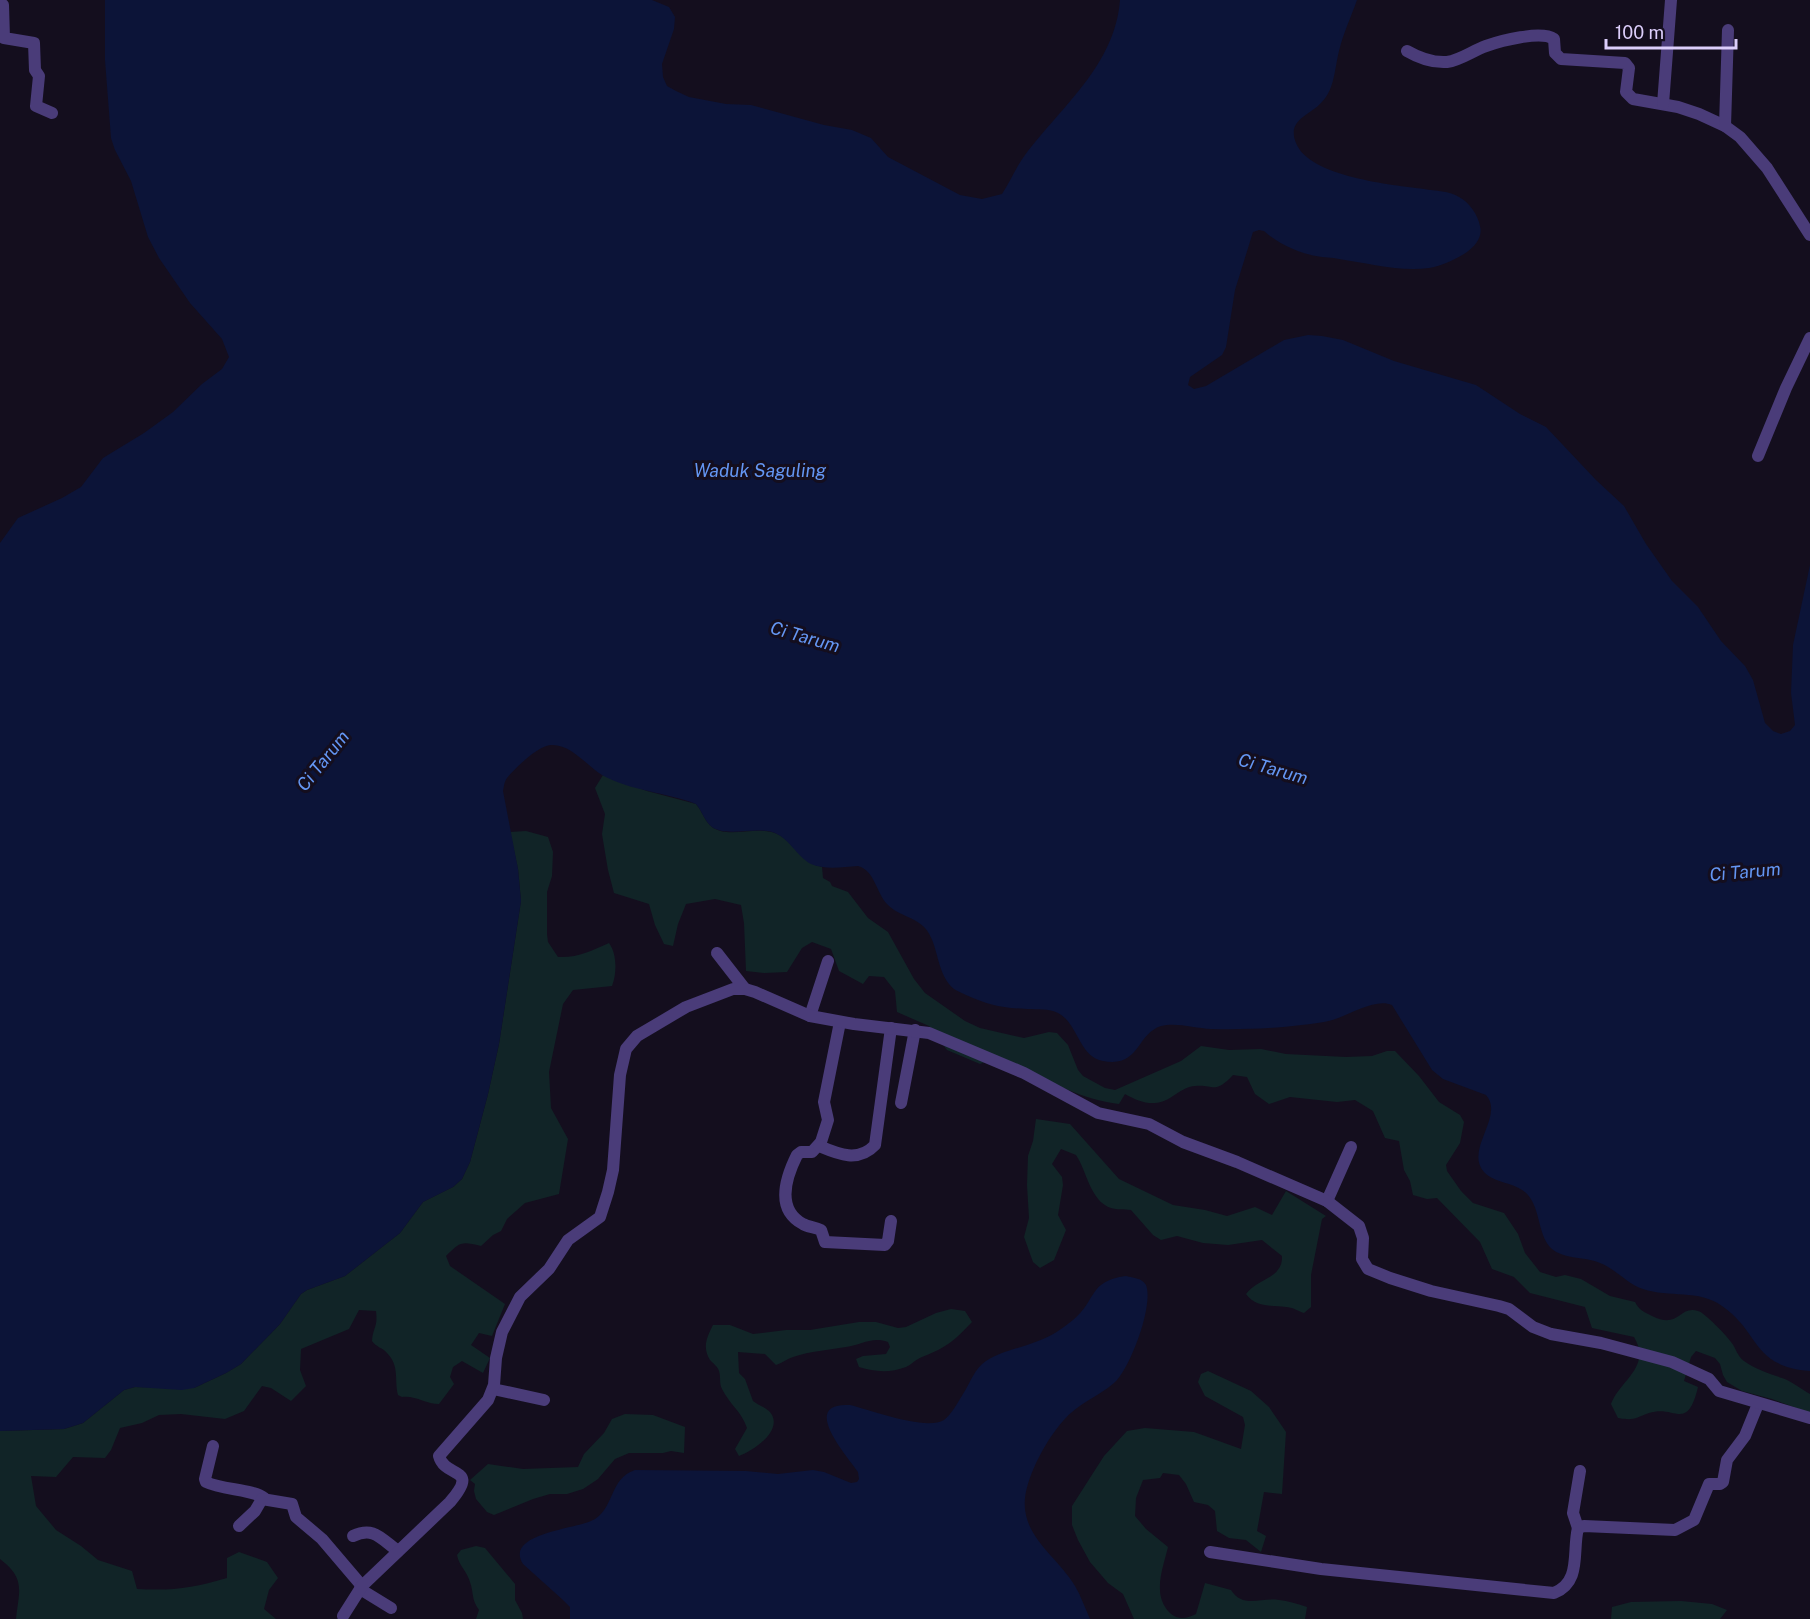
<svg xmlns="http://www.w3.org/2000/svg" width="1810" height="1619" viewBox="0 0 1810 1619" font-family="'Public Sans',sans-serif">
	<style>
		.green { fill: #112427 }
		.water { fill: #0c1438 }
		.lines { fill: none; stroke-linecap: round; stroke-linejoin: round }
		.minor { stroke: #4a3c79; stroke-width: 12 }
		.labels { text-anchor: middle; stroke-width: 6; stroke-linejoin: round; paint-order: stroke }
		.water-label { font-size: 18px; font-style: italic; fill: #6496f3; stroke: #140e1e }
	</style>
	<rect width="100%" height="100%" fill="#140e1e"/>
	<g class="green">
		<path d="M 603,775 L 647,791 L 696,804 C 702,811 705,822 712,827 C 730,840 760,823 781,836 C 796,846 802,863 822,867 L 823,878 L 830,882 L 832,886 L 848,892 L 868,918 L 888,932 L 914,979 L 925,993 L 965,1021 L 980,1028 L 1024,1038 L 1049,1032 L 1057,1033 L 1068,1045 L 1078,1070 L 1083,1076 L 1105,1088 L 1115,1090 L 1181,1061 L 1201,1046 L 1229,1050 L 1261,1049 L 1286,1054 L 1346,1057 L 1372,1056 L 1387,1051 L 1395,1051 L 1419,1076 L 1439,1102 L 1460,1115 L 1464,1122 L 1460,1143 L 1446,1165 L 1447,1171 L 1461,1191 L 1473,1203 L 1504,1213 L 1518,1234 L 1525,1253 L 1540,1272 L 1556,1277 L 1565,1275 L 1581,1279 L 1610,1296 L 1635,1302 C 1639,1310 1644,1312 1652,1316 C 1679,1330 1679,1305 1698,1311 C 1704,1312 1727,1336 1731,1342 C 1736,1348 1737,1356 1744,1361 C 1755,1369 1770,1374 1782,1378 C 1791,1381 1801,1389 1810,1394 L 1810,1413 L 1772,1399 L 1742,1391 L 1727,1382 L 1723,1375 L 1720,1364 L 1715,1358 L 1696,1351 L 1691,1357 L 1684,1381 L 1698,1387 C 1687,1433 1675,1404 1649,1413 C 1635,1418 1634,1421 1618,1418 L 1611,1404 C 1620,1380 1652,1367 1634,1337 L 1592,1328 L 1585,1307 L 1530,1293 L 1514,1277 L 1492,1269 L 1480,1242 L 1437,1198 L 1427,1199 L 1413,1195 L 1410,1181 L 1404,1170 L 1399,1141 L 1385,1138 L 1373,1111 L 1355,1100 L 1337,1102 L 1290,1097 L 1269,1104 L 1255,1094 L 1247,1077 L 1233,1075 C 1214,1095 1214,1084 1195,1086 C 1188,1086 1179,1092 1173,1096 C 1156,1108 1141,1103 1125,1094 L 1119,1104 C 1076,1099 1036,1074 997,1057 L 980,1064 L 947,1050 L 929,1026 L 897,1012 L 895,991 L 884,977 L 869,976 L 863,984 L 839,971 L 831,949 L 812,942 L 802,948 L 787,972 L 764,973 L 746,971 L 744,923 L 741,905 L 715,899 L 686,904 L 678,924 L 673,946 L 664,944 L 655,925 L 649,904 L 614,893 L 608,870 L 602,834 L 605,814 L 595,788 Z"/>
		<path d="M 526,831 L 548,837 L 553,852 L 552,876 L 547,892 L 547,934 L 548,942 L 558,957 C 578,958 591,951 609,943 C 617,954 617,973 612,986 L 573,990 L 563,1004 L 549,1072 L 551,1108 L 568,1139 L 559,1194 L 525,1203 L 507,1219 L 501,1231 L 493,1235 L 481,1246 C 461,1241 460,1242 446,1256 L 450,1266 L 505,1304 L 492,1336 L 479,1333 L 471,1345 L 490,1358 L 483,1373 L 462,1361 L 453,1367 L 450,1377 L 454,1384 L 439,1404 C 426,1404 415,1395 402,1397 L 398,1395 C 394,1380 400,1366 387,1353 C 383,1348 376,1347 372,1341 C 373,1327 378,1328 376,1311 L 359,1310 L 349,1329 L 301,1349 L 300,1370 L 306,1386 L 291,1401 L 271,1388 L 262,1386 L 244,1411 L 225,1419 L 181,1414 L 159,1415 L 142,1423 L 120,1428 L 111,1450 L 105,1458 L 73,1457 L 56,1477 L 31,1476 L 36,1506 L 56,1530 L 81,1546 L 98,1560 L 132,1571 L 137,1589 C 173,1591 193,1588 227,1578 L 227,1558 L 239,1552 L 267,1562 L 278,1578 L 269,1590 L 264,1609 L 276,1619 L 16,1619 C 19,1590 26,1579 0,1559 L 0,1431 L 64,1429 L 83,1423 L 124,1390 L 135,1387 L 194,1388 L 226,1373 L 241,1364 L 280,1324 L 301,1294 L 307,1290 L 345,1276 L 400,1233 L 423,1202 L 453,1187 L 462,1179 L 470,1162 L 488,1094 L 499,1044 L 521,901 L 518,869 L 510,832 Z"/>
		<path d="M 1036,1119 L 1070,1124 L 1119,1179 L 1173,1205 L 1205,1210 L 1227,1216 L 1255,1207 L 1272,1215 L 1286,1191 L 1326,1216 L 1322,1219 L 1311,1275 L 1311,1307 L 1304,1313 C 1298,1311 1292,1307 1286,1307 C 1271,1305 1256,1308 1246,1294 C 1257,1278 1283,1279 1282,1256 L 1262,1240 L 1228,1245 L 1203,1243 L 1177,1236 L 1161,1240 L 1153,1235 L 1131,1210 C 1124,1209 1117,1210 1111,1208 C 1090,1201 1087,1171 1076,1155 L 1061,1149 L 1052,1164 L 1062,1177 L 1063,1185 L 1058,1215 L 1066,1230 L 1054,1260 L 1040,1268 L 1033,1262 L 1024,1237 L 1029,1218 L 1027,1185 L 1028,1156 L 1033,1141 Z"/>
		<path d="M 951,1309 L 965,1311 L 972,1322 C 953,1342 947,1347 922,1357 C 916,1359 911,1365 906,1367 C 890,1373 875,1372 859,1367 L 856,1359 L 863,1356 L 886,1354 L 890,1347 L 888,1342 C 872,1336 861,1345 846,1347 C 828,1350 811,1351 793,1357 C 787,1359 782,1363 776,1365 L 765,1354 L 738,1352 L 739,1373 L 745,1379 L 753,1401 C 759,1406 769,1408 772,1415 C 781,1432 753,1451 739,1456 L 735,1449 L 747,1428 C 742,1412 730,1405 722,1389 C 719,1383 721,1377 719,1371 C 718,1367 713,1363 710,1360 C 702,1347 707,1337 713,1325 L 730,1325 L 753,1334 L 786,1330 L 810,1330 L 859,1322 L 876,1322 L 898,1328 L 906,1327 L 936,1313 Z"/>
		<path d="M 1208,1371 L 1251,1391 L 1269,1407 L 1286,1432 L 1282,1494 L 1264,1492 L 1257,1531 L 1266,1536 L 1261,1552 L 1246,1540 L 1229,1538 L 1217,1531 L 1215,1511 L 1208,1505 L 1194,1502 L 1186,1484 L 1179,1475 L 1163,1473 L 1160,1478 L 1143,1480 L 1136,1498 L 1135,1516 L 1146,1529 L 1168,1547 C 1165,1560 1159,1576 1160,1590 C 1160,1602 1169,1618 1182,1618 C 1187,1618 1192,1616 1196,1614 L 1205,1583 L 1231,1590 C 1243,1609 1261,1597 1279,1600 C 1288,1601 1298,1604 1307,1607 L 1305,1619 L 1134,1619 L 1123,1594 L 1108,1583 L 1090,1562 L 1078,1540 L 1072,1525 L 1072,1506 L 1104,1456 L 1127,1431 L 1145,1428 L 1194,1432 L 1241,1449 L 1245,1425 L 1243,1417 L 1205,1396 L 1198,1382 L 1201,1374 Z"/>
		<path d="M 625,1414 L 653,1415 L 685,1427 L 684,1453 L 671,1451 L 663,1453 L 629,1453 L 615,1459 L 598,1479 L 583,1489 L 567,1494 L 550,1494 L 533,1499 L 494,1515 L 487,1512 L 476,1499 L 474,1491 L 475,1484 L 470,1480 L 488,1464 L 523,1469 L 578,1467 L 584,1454 L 604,1433 L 612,1419 Z"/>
		<path d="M 476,1546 L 485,1548 L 515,1584 L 515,1600 L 522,1613 L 523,1619 L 476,1619 L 479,1610 C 471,1599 474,1593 470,1582 C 467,1571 459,1566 457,1555 L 461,1550 Z"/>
		<path d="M 1681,1601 L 1712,1604 L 1727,1610 L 1720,1619 L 1611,1619 L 1612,1607 L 1631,1602 Z"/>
	</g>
	<g class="water">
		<path d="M 105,0 L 652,0 L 669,7 L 675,17 L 674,29 L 662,64 L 663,77 L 667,86 L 676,91 L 689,97 L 726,104 L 751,105 L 824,125 L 852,130 L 871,138 L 888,157 L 960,195 L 982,199 L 1002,194 C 1010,182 1016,167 1025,155 C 1062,106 1115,65 1120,0 L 1357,0 C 1351,17 1343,34 1339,51 C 1334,71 1335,91 1319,105 C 1307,116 1287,121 1296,143 C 1309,177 1393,185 1424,189 C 1435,191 1450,191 1459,197 C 1469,202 1478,215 1480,226 C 1483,237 1475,246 1467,252 C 1457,259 1441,266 1429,268 C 1400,272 1367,263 1339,259 C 1332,257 1324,258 1316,256 C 1299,253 1277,243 1264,231 L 1259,230 L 1253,232 L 1235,290 L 1226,347 L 1222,355 L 1190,377 L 1188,385 L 1194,389 L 1206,386 L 1284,340 L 1308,335 L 1322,336 L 1343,340 L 1394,361 L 1476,385 L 1520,414 L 1546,427 L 1596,480 L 1624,506 L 1646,544 L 1672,581 L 1698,607 L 1721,641 L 1745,666 L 1753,680 L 1765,723 L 1773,731 L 1781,734 L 1790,731 L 1795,725 L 1791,693 L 1793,645 L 1810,565 L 1810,1371 C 1751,1366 1761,1333 1722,1306 C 1699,1289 1669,1298 1643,1289 C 1627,1284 1616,1269 1600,1263 C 1584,1256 1561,1260 1549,1246 C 1538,1232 1540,1209 1528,1195 C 1517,1182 1495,1184 1484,1172 C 1464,1150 1505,1116 1486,1095 L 1443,1079 L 1432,1070 L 1392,1005 C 1373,997 1345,1019 1324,1022 C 1287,1028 1247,1030 1211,1029 C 1195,1028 1176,1022 1161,1026 C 1136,1034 1140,1068 1103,1061 C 1079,1057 1078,1023 1058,1013 C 1049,1008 1037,1010 1027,1009 C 1002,1008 988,1005 966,995 C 962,993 957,991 954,989 C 937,975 939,949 928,932 C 919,917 899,917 887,904 C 876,892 875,871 858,866 C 844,867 824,870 811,864 C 796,856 789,837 772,832 C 754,827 726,837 712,827 C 705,822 702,811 696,804 C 666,792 630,791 602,775 C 586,765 571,744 551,745 C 539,745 515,768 507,778 C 504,782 504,787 503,791 L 518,869 L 521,901 L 499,1044 L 488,1094 L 470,1162 L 462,1179 L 453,1187 L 423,1202 L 400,1233 L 345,1276 L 307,1290 L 301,1294 L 280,1324 L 241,1364 L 226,1373 L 194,1388 L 182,1390 L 135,1387 L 124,1390 L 83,1423 L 64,1429 L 0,1431 L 0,543 L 18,518 L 62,498 L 81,487 L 103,458 L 144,433 L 173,412 L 202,384 L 222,369 L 229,357 L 222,339 L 190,303 L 159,258 L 148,237 L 131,181 L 115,150 L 111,138 L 105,60 Z"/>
		<path d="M 1126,1276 C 1134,1278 1142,1278 1146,1285 C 1154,1305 1130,1369 1114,1383 C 1098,1397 1078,1403 1063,1421 C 1047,1439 1028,1473 1025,1498 C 1021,1536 1057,1556 1075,1586 C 1081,1596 1085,1608 1090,1619 L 570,1619 L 570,1607 L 563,1600 L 523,1564 C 504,1534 574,1529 591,1521 C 615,1511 608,1479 635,1470 L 746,1471 L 778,1474 L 813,1470 L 824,1472 L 851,1483 L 857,1482 L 859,1479 L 858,1472 C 846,1455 799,1402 850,1405 C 871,1410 925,1431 944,1420 C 951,1415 958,1402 963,1394 C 970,1383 975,1368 986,1361 C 1001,1351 1021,1348 1038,1341 C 1050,1337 1062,1329 1073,1320 C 1097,1300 1088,1281 1126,1276 Z"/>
	</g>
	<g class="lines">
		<g class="minor">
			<path d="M 0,2 L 3,5 L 4,38 L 34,43 L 35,70 L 39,76 L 36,106 L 52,113"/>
			<path d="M 1407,51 C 1419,58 1432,63 1447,62 C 1461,60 1472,51 1486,46 C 1500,41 1541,30 1554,39 L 1555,53 L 1561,59 L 1625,63 L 1629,68 L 1626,92 L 1633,99 L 1678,107 L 1699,114 L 1725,126 L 1740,137 L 1767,168 L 1810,235"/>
			<path d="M 1663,104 L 1671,0"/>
			<path d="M 1725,126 L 1728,30"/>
			<path d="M 1758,456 L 1786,388 L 1810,338"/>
			<path d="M 717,953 L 745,989"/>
			<path d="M 810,1016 L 828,961"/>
			<path d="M 840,1022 L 824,1102 L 828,1120 L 821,1142 L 812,1152 L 801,1152 L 797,1155 C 786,1177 775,1209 803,1224 C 808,1227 815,1227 821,1230 L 825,1242 L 885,1245 L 888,1241 L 891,1221"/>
			<path d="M 901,1103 L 915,1030"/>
			<path d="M 819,1146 C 838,1154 858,1163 875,1145 L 891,1028"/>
			<path d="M 1327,1201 L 1351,1147"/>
			<path d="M 493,1389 L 544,1400"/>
			<path d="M 213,1446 L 205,1479 L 206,1482 C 222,1490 253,1489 264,1498"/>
			<path d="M 239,1526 L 255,1511 L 262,1499 L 292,1504 L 296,1517 L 322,1539 L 362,1586"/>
			<path d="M 1578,1528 L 1573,1513 L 1580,1471"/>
			<path d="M 353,1536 C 374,1526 381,1539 398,1551"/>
			<path d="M 1210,1552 L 1321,1569 L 1554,1593 C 1582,1582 1572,1551 1578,1528 L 1584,1526 L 1675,1530 L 1694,1520 L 1709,1484 L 1720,1484 L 1723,1482 L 1727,1460 L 1745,1436 L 1758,1404"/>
			<path d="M 360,1589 L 391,1608"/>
			<path d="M 343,1616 L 362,1586 L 450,1502 C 481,1466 445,1479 439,1456 L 488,1400 L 494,1385 L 496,1358 L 502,1332 L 520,1297 L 549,1269 L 568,1240 L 600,1217 L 608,1192 L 613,1170 L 620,1075 L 626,1049 L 637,1036 L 686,1007 L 733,989 L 745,989 L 755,992 L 810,1016 L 854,1024 L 929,1033 L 1024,1073 L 1098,1113 L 1149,1124 L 1183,1142 L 1237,1162 L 1327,1201 L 1359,1226 L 1363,1238 L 1362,1259 L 1368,1269 L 1390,1278 L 1431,1291 L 1499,1306 L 1509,1309 L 1533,1327 L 1551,1334 L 1601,1343 L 1672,1362 L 1709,1379 L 1719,1391 L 1810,1418"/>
		</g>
	</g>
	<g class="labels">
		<g class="water-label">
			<text x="760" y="477">Waduk Saguling</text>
			<text transform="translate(805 637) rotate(16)" y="6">Ci Tarum</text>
			<text transform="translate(323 761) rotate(-51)" y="6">Ci Tarum</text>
			<text transform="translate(1273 769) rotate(16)" y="6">Ci Tarum</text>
			<text transform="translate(1745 872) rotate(-5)" y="6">Ci Tarum</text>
		</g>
	</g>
	<path d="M1606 39v9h130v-9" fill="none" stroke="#dccefb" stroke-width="3"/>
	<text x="1615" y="39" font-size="18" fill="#dccefb" stroke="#140e1e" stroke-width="4.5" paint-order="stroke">100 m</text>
</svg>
